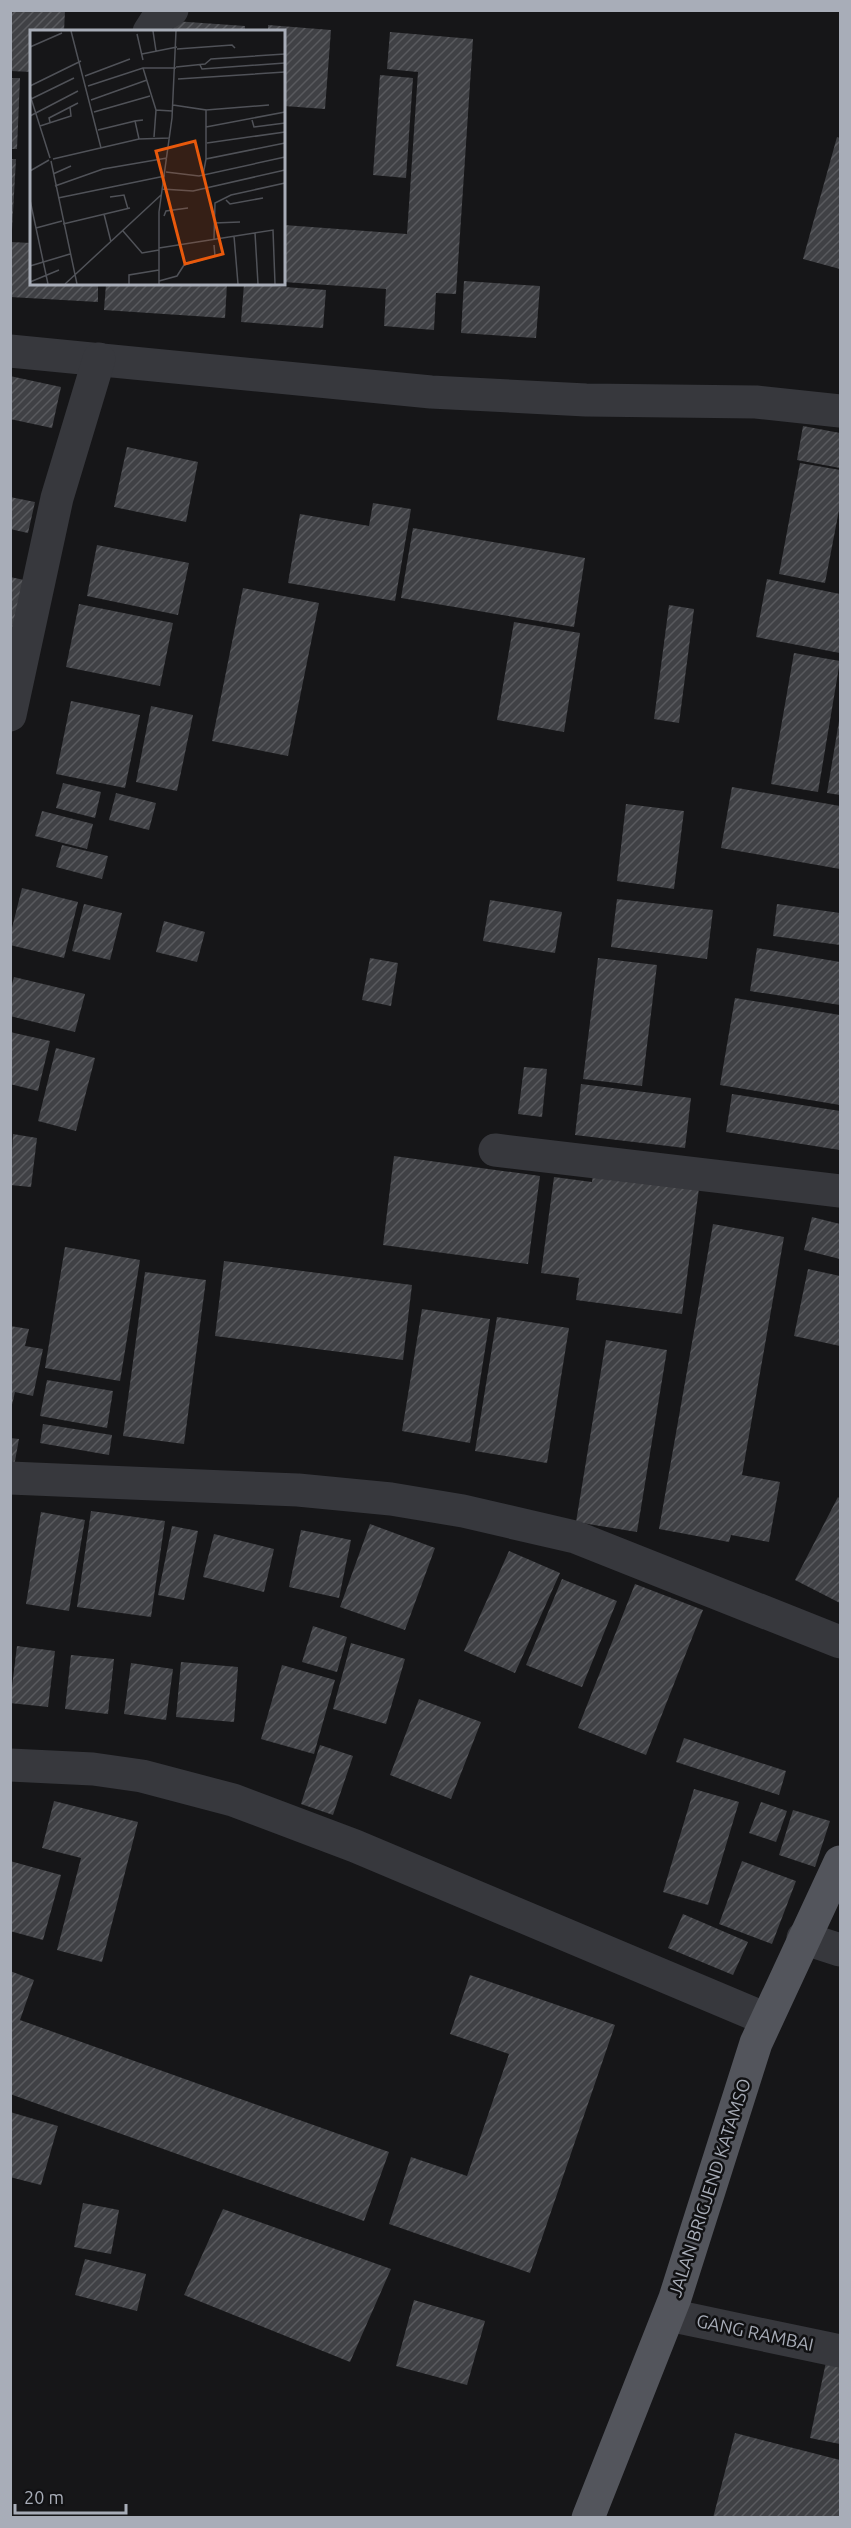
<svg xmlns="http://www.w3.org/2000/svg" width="851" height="2528" viewBox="0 0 851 2528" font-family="Ubuntu,sans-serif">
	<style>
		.building { fill: url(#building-hatch) }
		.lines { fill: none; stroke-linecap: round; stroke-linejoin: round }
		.street { stroke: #37383d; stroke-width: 33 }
		.primary { stroke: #53555c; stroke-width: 33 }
		.labels { text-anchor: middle; stroke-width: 5; stroke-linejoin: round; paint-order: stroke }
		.street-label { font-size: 18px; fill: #a8adb8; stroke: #111113 }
		.inset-road { fill: none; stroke: #505258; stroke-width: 1.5 }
		.view { fill: #e8590c; fill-opacity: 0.15; stroke: #e8590c; stroke-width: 3 }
		.inset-edge { fill: none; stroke: #a8adb8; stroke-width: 3 }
	</style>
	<defs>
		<pattern id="building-hatch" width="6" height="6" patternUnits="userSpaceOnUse" patternTransform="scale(1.5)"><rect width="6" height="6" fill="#404145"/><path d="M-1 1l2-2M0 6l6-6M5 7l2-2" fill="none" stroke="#595a5e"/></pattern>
	</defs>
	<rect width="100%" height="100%" fill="#161618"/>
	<g class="building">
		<path d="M 10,10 L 65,10 L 64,32 L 32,32 L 32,72 L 10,71 Z"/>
		<path d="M 174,21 L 245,26 L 245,32 L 173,32 Z"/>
		<path d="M 268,25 L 331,30 L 325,109 L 284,106 L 284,32 L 268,32 Z"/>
		<path d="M 390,32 L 473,39 L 456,294 L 436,293 L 434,330 L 384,326 L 386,289 L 284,282 L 284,225 L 407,234 L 418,72 L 387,69 Z"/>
		<path d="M 380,75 L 413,78 L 406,178 L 373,175 Z"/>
		<path d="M 10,78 L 20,78 L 17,149 L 10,149 Z"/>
		<path d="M 837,137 L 840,138 L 840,269 L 803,259 Z"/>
		<path d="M 10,159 L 16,159 L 12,230 L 10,230 Z"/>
		<path d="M 10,242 L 32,243 L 32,284 L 98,284 L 98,302 L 10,297 Z"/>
		<path d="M 464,281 L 540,286 L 536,338 L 461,333 Z"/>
		<path d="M 106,284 L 227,284 L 225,318 L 104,310 Z"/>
		<path d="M 244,284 L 326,290 L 323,328 L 241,322 Z"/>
		<path d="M 10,376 L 61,387 L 52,428 L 10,419 Z"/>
		<path d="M 803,426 L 840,433 L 840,468 L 797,460 Z"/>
		<path d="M 127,447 L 198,462 L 186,522 L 114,507 Z"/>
		<path d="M 800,463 L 840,470 L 840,505 L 825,583 L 779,574 Z"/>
		<path d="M 10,497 L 35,502 L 28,533 L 10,529 Z"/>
		<path d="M 373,503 L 411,509 L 395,601 L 288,583 L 300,514 L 369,526 Z"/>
		<path d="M 413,528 L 585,558 L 574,627 L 401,598 Z"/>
		<path d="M 97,545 L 189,563 L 178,615 L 87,596 Z"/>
		<path d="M 10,577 L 29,581 L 17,635 L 10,634 Z"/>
		<path d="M 767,579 L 840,594 L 840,653 L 756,637 Z"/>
		<path d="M 243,588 L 319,603 L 288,756 L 212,741 Z"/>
		<path d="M 79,604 L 173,623 L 160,686 L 66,667 Z"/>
		<path d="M 669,605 L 694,609 L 679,723 L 654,719 Z"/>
		<path d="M 514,622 L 580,633 L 564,732 L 497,720 Z"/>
		<path d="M 794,653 L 840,661 L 818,792 L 771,784 Z"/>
		<path d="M 71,701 L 140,715 L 125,788 L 56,774 Z"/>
		<path d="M 151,706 L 193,715 L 177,791 L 136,782 Z"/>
		<path d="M 839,721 L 840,721 L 840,795 L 827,793 Z"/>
		<path d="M 63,783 L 101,792 L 95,818 L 56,808 Z"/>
		<path d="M 732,787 L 840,806 L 840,869 L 721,848 Z"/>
		<path d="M 116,793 L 156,803 L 149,830 L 109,820 Z"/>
		<path d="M 626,804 L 684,811 L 674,889 L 617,881 Z"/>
		<path d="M 42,811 L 93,824 L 87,849 L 35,836 Z"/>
		<path d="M 62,845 L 108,856 L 102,879 L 56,867 Z"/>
		<path d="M 22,888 L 78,902 L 64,958 L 10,945 L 10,936 Z"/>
		<path d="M 617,899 L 713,910 L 707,959 L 611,947 Z"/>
		<path d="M 490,900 L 562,912 L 555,953 L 483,941 Z"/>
		<path d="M 84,904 L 122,913 L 110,960 L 72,951 Z"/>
		<path d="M 777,904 L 840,913 L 840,945 L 773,936 Z"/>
		<path d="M 164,921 L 205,932 L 197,962 L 156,952 Z"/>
		<path d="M 757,948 L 840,962 L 840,1005 L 750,991 Z"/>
		<path d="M 370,958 L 398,963 L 391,1006 L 362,1000 Z"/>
		<path d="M 598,958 L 657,965 L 642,1086 L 583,1079 Z"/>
		<path d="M 14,977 L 85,994 L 75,1032 L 10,1016 L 10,991 Z"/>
		<path d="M 735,998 L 840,1015 L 840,1105 L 720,1085 Z"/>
		<path d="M 10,1032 L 50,1041 L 38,1091 L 10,1084 Z"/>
		<path d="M 56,1048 L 95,1058 L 76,1131 L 38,1121 Z"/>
		<path d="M 524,1067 L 547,1069 L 542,1117 L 518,1114 Z"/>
		<path d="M 581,1084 L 691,1098 L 685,1148 L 575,1135 Z"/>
		<path d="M 732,1094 L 840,1111 L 840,1150 L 726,1132 Z"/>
		<path d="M 13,1134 L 37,1138 L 31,1187 L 10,1185 Z"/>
		<path d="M 394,1156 L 540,1176 L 528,1264 L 383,1245 Z"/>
		<path d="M 594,1166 L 700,1181 L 682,1314 L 576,1300 L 579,1278 L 541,1273 L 554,1177 L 592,1182 Z"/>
		<path d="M 812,1217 L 840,1224 L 840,1259 L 804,1250 Z"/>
		<path d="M 713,1224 L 784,1237 L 742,1475 L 780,1482 L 769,1542 L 731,1535 L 729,1542 L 659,1529 Z"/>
		<path d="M 65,1247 L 140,1260 L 120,1381 L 45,1368 Z"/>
		<path d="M 224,1261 L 412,1285 L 403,1360 L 215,1336 Z"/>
		<path d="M 808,1269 L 840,1276 L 840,1346 L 794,1336 Z"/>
		<path d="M 145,1272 L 206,1280 L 184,1444 L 123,1436 Z"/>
		<path d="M 422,1309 L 490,1319 L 470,1443 L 402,1431 Z"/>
		<path d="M 497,1317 L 569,1328 L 547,1463 L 475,1451 Z"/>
		<path d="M 10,1326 L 29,1329 L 25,1346 L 43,1349 L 33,1396 L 15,1392 L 11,1409 Z"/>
		<path d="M 606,1340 L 667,1350 L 637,1532 L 576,1522 Z"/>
		<path d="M 47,1380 L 113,1391 L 107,1428 L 40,1416 Z"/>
		<path d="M 43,1424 L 112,1435 L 109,1455 L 40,1443 Z"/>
		<path d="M 10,1438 L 19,1439 L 13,1472 L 10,1472 Z"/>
		<path d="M 838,1497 L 840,1499 L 840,1603 L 795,1580 Z"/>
		<path d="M 91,1511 L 165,1521 L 151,1617 L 77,1607 Z"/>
		<path d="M 41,1512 L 85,1520 L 69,1611 L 26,1604 Z"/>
		<path d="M 370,1524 L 435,1548 L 405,1630 L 340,1607 Z"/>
		<path d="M 172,1526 L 198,1531 L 184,1600 L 158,1595 Z"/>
		<path d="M 301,1530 L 351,1540 L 339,1598 L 289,1587 Z"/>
		<path d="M 214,1534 L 274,1549 L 264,1592 L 203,1577 Z"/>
		<path d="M 509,1551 L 560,1573 L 515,1673 L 464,1651 Z"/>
		<path d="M 562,1579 L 617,1601 L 582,1687 L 526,1665 Z"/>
		<path d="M 635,1584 L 703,1610 L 646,1755 L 578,1728 Z"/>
		<path d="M 313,1626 L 347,1637 L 337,1672 L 302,1662 Z"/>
		<path d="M 351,1643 L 405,1659 L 386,1724 L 333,1709 Z"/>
		<path d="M 17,1646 L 55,1651 L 48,1707 L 10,1703 Z"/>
		<path d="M 71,1655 L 114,1659 L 108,1714 L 65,1709 Z"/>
		<path d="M 181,1662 L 238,1667 L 234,1722 L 176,1717 Z"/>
		<path d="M 131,1663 L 173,1669 L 166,1720 L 124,1714 Z"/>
		<path d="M 282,1665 L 335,1680 L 314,1754 L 261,1739 Z"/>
		<path d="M 419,1699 L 481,1722 L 451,1799 L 390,1775 Z"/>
		<path d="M 684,1738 L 786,1771 L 779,1795 L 676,1762 Z"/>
		<path d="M 320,1745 L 353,1756 L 333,1815 L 301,1804 Z"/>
		<path d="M 694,1789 L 739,1802 L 708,1905 L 663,1892 Z"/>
		<path d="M 54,1801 L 138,1822 L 102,1962 L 57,1950 L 81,1858 L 42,1848 Z"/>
		<path d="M 761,1802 L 787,1811 L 776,1842 L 749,1833 Z"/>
		<path d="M 793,1810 L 830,1821 L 815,1867 L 779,1855 Z"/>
		<path d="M 10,1861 L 61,1875 L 43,1940 L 10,1931 Z"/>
		<path d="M 742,1861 L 796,1881 L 772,1944 L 719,1924 Z"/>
		<path d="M 683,1914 L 748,1942 L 733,1975 L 668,1948 Z"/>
		<path d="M 10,1971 L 34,1980 L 20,2020 L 389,2152 L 364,2221 L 10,2094 Z"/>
		<path d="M 470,1975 L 615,2025 L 530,2273 L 389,2224 L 411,2157 L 467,2176 L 509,2054 L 450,2034 Z"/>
		<path d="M 10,2112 L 58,2126 L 41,2185 L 10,2177 Z"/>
		<path d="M 83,2203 L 119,2210 L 111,2254 L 74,2247 Z"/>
		<path d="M 223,2209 L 391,2269 L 350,2362 L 184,2295 Z"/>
		<path d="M 85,2259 L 146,2274 L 137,2311 L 75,2295 Z"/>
		<path d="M 414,2300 L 485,2321 L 467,2385 L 396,2366 Z"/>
		<path d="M 826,2362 L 840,2365 L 840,2444 L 810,2438 Z"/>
		<path d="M 735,2433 L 840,2460 L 840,2518 L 713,2518 Z"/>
	</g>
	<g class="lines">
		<g class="street">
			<path d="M 149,32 L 158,18 L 172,10"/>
			<path d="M 10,351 L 431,392 L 586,400 L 756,402 L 840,411"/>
			<path d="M 10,715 L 57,498 L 99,359"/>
			<path d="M 495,1150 L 840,1191"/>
			<path d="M 10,1478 L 298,1490 L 391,1499 L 463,1511 L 575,1537 L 840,1642"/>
			<path d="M 10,1765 L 93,1769 L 142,1776 L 233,1800 L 355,1846 L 766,2019"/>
			<path d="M 803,1938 L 840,1950"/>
			<path d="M 669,2315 L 840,2351"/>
		</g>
		<path class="primary" d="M 588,2518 L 675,2298 L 756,2043 L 840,1862"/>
	</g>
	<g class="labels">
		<g class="street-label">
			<text transform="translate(710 2188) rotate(-72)" y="6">JALAN BRIGJEND KATAMSO</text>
			<text transform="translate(755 2333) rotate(12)" y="6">GANG RAMBAI</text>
		</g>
	</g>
	<g transform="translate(30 30)">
		<rect width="255" height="255" fill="#161618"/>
		<path class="inset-road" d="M 41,1 L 71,118M 123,1 L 126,21M 107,4 L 113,30M 0,17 L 32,3M 147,19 L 202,15 L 205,18M 112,24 L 147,17M 170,35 L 172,39 L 255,33M 146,37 L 175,34 L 181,29 L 255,24M 113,38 L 126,80 L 142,81M 55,46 L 100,29M 148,49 L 255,42M 0,56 L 51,31M 58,56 L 113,38 L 146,38M 0,65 L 20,128M 1,69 L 44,48M 61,70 L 117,50M 143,75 L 176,80 L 176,129M 176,80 L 239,75M 64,82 L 120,66M 0,86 L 48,61M 222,90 L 224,97 L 255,93M 20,92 L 19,88 L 48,73M 10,96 L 41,86 L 40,77M 176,97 L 255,82M 68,100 L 105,91M 124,107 L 126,80M 109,109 L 105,91 L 113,90M 177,113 L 255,102M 23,129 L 109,109 L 140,108M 21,131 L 47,254M 0,141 L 19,130M 136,142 L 169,146 L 255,127M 23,144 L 41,136M 173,145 L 176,129 L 255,113M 25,156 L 73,139 L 137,128M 132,159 L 163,161 L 255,140M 80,167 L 94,165 L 98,179M 28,168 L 135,146M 0,170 L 18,254M 196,170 L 200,174 L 233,168M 74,184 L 81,212M 134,186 L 136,181 L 158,178M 184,193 L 210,192M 33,194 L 100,178M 6,198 L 32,191M 93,201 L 112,223 L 129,220M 225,203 L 228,254M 204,206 L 208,254M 184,209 L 185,173 L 201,165 L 255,153M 129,218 L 243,200 L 245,254M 0,236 L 40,224M 129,251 L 147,246 L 154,235 L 185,226 L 184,215M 0,252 L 29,240M 35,254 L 131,165M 99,254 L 99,245 L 129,240M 129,254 L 129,182 L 142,88 L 146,1"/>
		<path class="view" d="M 165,111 L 193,224 L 155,234 L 126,121 Z"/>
		<rect width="255" height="255" class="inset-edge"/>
	</g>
	<rect width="851" height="2528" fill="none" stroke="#a8adb8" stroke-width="24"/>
	<path d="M15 2504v9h111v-9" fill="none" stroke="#a8adb8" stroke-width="3"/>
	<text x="24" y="2504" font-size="18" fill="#a8adb8" stroke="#111113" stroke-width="4.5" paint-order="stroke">20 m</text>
</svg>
